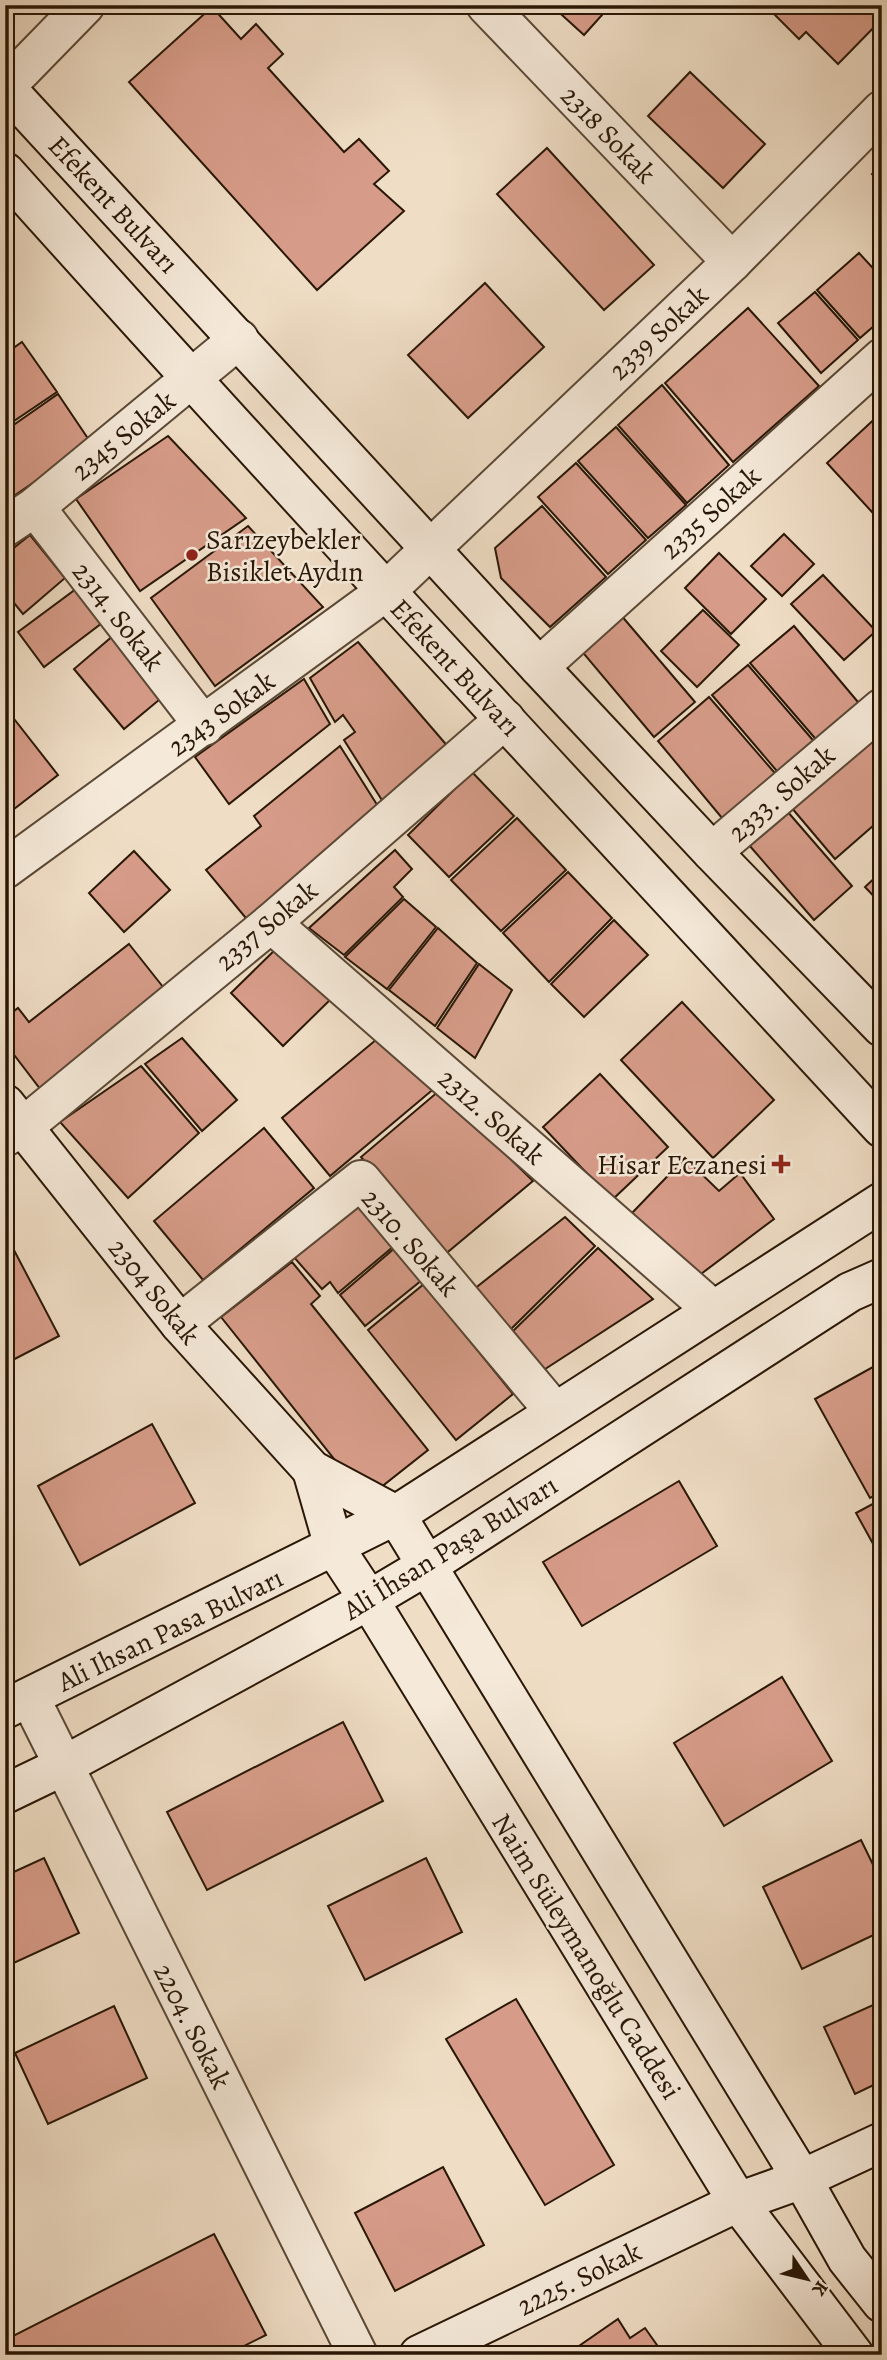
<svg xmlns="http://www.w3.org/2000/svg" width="887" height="2360" viewBox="0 0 887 2360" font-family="Alegreya,serif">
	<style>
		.building { fill: #d79c89; stroke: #291706; stroke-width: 2 }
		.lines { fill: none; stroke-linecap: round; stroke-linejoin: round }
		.street-casing { stroke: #5a4836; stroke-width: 42 }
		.secondary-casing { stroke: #291706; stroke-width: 42 }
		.street { stroke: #f5e9d9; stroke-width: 38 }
		.secondary { stroke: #f5e9d9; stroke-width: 38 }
		.poi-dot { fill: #8f2418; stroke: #f5e9d9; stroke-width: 2.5 }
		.labels { text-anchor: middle; stroke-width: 5; stroke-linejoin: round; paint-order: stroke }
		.street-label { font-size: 28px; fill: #291706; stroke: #f5e9d9 }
		.poi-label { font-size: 28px; fill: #291706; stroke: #f5e9d9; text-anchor: start }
	</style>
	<rect width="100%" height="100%" fill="#efddc5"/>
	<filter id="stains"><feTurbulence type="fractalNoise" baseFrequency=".00286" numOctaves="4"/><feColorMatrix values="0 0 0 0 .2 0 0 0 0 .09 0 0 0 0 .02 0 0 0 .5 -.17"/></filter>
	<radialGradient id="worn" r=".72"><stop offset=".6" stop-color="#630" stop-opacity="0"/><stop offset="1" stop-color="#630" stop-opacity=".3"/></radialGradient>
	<g class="building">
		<path d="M 551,5 L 611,5 L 584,35 Z"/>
		<path d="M 765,5 L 877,5 L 882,10 L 882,19 L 838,64 L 806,32 L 799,39 Z"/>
		<path d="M 212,7 L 241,39 L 256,24 L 283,54 L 268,68 L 344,152 L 359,139 L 389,171 L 374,184 L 404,211 L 317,290 L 129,82 Z"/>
		<path d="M 690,72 L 765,144 L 723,188 L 648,116 Z"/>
		<path d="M 547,148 L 654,265 L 604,310 L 497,194 Z"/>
		<path d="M 882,165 L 882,185 L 872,174 Z"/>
		<path d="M 859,253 L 882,278 L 882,319 L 860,338 L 817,290 Z"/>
		<path d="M 485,283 L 544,347 L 468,418 L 408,355 Z"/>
		<path d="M 815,292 L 858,340 L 821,373 L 778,323 Z"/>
		<path d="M 748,308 L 819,386 L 733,462 L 665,383 Z"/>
		<path d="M 22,342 L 57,392 L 5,427 L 5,354 Z"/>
		<path d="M 662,385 L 729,465 L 687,503 L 618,425 Z"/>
		<path d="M 58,394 L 91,443 L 5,502 L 5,431 Z"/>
		<path d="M 882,412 L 882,503 L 872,512 L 827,463 Z"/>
		<path d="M 616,427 L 686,505 L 648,538 L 578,461 Z"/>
		<path d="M 168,436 L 246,518 L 140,591 L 76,499 Z"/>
		<path d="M 576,463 L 646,540 L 608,574 L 538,497 Z"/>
		<path d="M 542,506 L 606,577 L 550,627 L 501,578 L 495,548 Z"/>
		<path d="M 248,526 L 323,607 L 215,686 L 151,598 Z"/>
		<path d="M 784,534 L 814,564 L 782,596 L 751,566 Z"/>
		<path d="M 30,535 L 65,578 L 23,614 L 5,592 L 5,555 Z"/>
		<path d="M 719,553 L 766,599 L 731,634 L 685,588 Z"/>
		<path d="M 823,575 L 876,631 L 844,660 L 791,604 Z"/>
		<path d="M 76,589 L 102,623 L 44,667 L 18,632 Z"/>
		<path d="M 703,610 L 739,645 L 697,687 L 661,651 Z"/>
		<path d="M 620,614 L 695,702 L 654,737 L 579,648 Z"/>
		<path d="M 794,626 L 863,708 L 820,744 L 750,663 Z"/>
		<path d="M 114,635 L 165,695 L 124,729 L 74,669 Z"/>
		<path d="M 358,642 L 450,749 L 385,805 L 344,740 L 355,732 L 343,715 L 335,722 L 310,678 Z"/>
		<path d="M 748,665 L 818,746 L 782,777 L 712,695 Z"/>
		<path d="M 304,679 L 330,724 L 229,804 L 195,757 Z"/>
		<path d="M 709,697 L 780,779 L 727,824 L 658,741 Z"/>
		<path d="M 11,715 L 58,775 L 5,816 L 5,720 Z"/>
		<path d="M 882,728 L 882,818 L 835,859 L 791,807 Z"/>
		<path d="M 340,746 L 381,811 L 250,923 L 206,870 L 261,826 L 254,816 Z"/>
		<path d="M 472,772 L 514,816 L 449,877 L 408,835 Z"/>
		<path d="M 787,811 L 852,886 L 814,920 L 749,845 Z"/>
		<path d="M 517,818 L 566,870 L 501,931 L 451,880 Z"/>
		<path d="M 395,850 L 412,869 L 394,887 L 403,897 L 344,955 L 309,928 Z"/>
		<path d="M 134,851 L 170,890 L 124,932 L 89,893 Z"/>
		<path d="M 882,871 L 882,905 L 865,887 Z"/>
		<path d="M 568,872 L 612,918 L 549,982 L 503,933 Z"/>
		<path d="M 404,899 L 436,927 L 387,989 L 345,957 Z"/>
		<path d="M 614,920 L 648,955 L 584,1017 L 551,984 Z"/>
		<path d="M 438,928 L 477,963 L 435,1026 L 389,990 Z"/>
		<path d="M 129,944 L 167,992 L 41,1090 L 5,1043 L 5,1018 L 18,1008 L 29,1022 Z"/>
		<path d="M 281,944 L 333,997 L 283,1046 L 231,993 Z"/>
		<path d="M 479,964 L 512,990 L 475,1058 L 437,1028 Z"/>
		<path d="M 682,1002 L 774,1100 L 713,1158 L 621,1060 Z"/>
		<path d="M 383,1034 L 436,1087 L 330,1176 L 282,1118 Z"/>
		<path d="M 182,1038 L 237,1100 L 202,1131 L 145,1064 Z"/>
		<path d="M 141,1066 L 199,1133 L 128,1198 L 60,1122 Z"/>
		<path d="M 600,1074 L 668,1147 L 612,1200 L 543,1127 Z"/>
		<path d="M 440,1090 L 533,1181 L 443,1256 L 361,1157 Z"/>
		<path d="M 264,1128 L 314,1188 L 203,1280 L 154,1221 Z"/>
		<path d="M 685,1158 L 719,1191 L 740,1173 L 774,1219 L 697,1277 L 632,1213 Z"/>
		<path d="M 359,1202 L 394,1246 L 338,1293 L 330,1282 L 322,1289 L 292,1255 Z"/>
		<path d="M 565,1217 L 595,1246 L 507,1333 L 473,1290 Z"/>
		<path d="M 5,1233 L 59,1336 L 5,1364 Z"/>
		<path d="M 396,1247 L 422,1280 L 365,1326 L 340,1295 Z"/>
		<path d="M 598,1248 L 653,1299 L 539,1373 L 509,1335 Z"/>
		<path d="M 292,1262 L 320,1296 L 311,1304 L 428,1450 L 366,1499 L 221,1317 Z"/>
		<path d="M 424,1284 L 513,1394 L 456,1440 L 368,1330 Z"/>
		<path d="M 882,1362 L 882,1492 L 870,1498 L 815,1399 Z"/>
		<path d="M 152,1424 L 195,1503 L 80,1565 L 38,1486 Z"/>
		<path d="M 679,1481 L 717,1546 L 582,1626 L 543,1562 Z"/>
		<path d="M 882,1499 L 882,1560 L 856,1513 Z"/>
		<path d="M 782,1677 L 832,1761 L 724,1826 L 674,1743 Z"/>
		<path d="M 343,1722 L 383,1801 L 207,1890 L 167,1812 Z"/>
		<path d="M 861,1840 L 882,1883 L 882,1931 L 802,1969 L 763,1887 Z"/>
		<path d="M 44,1858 L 79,1933 L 5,1967 L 5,1876 Z"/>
		<path d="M 426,1858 L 462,1932 L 365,1980 L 328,1906 Z"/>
		<path d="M 516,1999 L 614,2165 L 545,2205 L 446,2039 Z"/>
		<path d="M 882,2001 L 882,2081 L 855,2094 L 824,2027 Z"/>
		<path d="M 114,2006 L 147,2078 L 48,2124 L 15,2053 Z"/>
		<path d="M 443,2167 L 484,2245 L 395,2291 L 355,2213 Z"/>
		<path d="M 214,2234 L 266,2335 L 226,2355 L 5,2355 L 5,2340 Z"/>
		<path d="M 618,2319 L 630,2338 L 645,2328 L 664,2355 L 566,2355 Z"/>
	</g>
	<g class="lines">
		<g class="street-casing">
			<g id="street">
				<path d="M 486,5 L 732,262"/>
				<path d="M 5,87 L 85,5"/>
				<path d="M 35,507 L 204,726"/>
				<path d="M 5,527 L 35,507 L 239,339"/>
				<path d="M 539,667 L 882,358"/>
				<path d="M 712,852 L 882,708"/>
				<path d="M 5,869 L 385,592 L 732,262 L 882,110"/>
				<path d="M 271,923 L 713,1310"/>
				<path d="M 5,1137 L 23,1127 L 271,923 L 505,719"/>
				<path d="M 180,1324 L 361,1180 L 555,1412"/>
				<path d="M 30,1698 L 358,2355"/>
			</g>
		</g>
		<g class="secondary-casing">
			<g id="secondary">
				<path d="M 5,87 L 539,667 L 712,852 L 882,1027"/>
				<path d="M 5,172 C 293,494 589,810 882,1128"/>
				<path d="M 5,1104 L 180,1324 L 312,1470 L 396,1515 L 802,2179 L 847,2259 L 882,2303"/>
				<path d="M 312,1470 L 334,1547 L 367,1597 L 738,2202 L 854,2355"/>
				<path d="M 5,1709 L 396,1515 L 882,1202"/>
				<path d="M 5,1794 L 63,1766 L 369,1600 L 428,1565 L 850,1292 L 882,1278"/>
				<path d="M 419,2355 L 738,2202 L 802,2179 L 882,2142"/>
			</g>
		</g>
		<use href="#street" class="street"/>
		<use href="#secondary" class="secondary"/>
	</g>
	<g class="poi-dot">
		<circle cx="192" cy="555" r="7"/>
		<path d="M777.5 1153.5h7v7h7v7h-7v7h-7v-7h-7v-7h7z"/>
	</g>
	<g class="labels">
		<g class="street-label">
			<text transform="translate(609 134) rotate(46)" y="10">2318 Sokak</text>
			<text transform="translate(114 204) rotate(47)" y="10">Efekent Bulvarı</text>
			<text transform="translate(658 332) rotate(-43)" y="10">2339 Sokak</text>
			<text transform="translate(123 435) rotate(-39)" y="10">2345 Sokak</text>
			<text transform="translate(710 512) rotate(-42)" y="10">2335 Sokak</text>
			<text transform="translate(119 616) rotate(52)" y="10">2314. Sokak</text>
			<text transform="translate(456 667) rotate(47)" y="10">Efekent Bulvarı</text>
			<text transform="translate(221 713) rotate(-36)" y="10">2343 Sokak</text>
			<text transform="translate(781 793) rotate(-41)" y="10">2333. Sokak</text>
			<text transform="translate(266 925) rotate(-40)" y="10">2337 Sokak</text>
			<text transform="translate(492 1116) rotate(41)" y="10">2312. Sokak</text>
			<text transform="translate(411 1242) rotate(49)" y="10">2310. Sokak</text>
			<text transform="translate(155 1291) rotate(51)" y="10">2304 Sokak</text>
			<text transform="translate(450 1547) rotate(-32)" y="10">Ali İhsan Paşa Bulvarı</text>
			<text transform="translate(170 1629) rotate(-26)" y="10">Ali Ihsan Pasa Bulvarı</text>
			<text transform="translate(587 1956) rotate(58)" y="10">Naim Süleymanoğlu Caddesi</text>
			<text transform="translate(193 2026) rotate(63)" y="10">2204. Sokak</text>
			<text transform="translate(579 2278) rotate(-26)" y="10">2225. Sokak</text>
		</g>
		<g class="poi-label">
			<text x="206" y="549">Sarızeybekler<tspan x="206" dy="32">Bisiklet Aydın</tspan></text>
			<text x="767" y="1174" text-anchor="end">Hisar Eczanesi</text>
		</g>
	</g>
	<rect width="887" height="2360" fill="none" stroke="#efddc5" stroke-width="28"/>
	<rect x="7" y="7" width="873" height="2346" fill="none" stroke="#291706" stroke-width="3.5"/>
	<rect x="14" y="14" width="859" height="2332" fill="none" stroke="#291706" stroke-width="2"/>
	<g transform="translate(807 2279) rotate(125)" stroke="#f5e9d9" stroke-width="5" paint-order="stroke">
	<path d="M0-5L12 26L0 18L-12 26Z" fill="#291706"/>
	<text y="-10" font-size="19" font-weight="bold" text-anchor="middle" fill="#291706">K</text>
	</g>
	<rect width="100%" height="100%" filter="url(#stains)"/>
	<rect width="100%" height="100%" fill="url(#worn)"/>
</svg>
